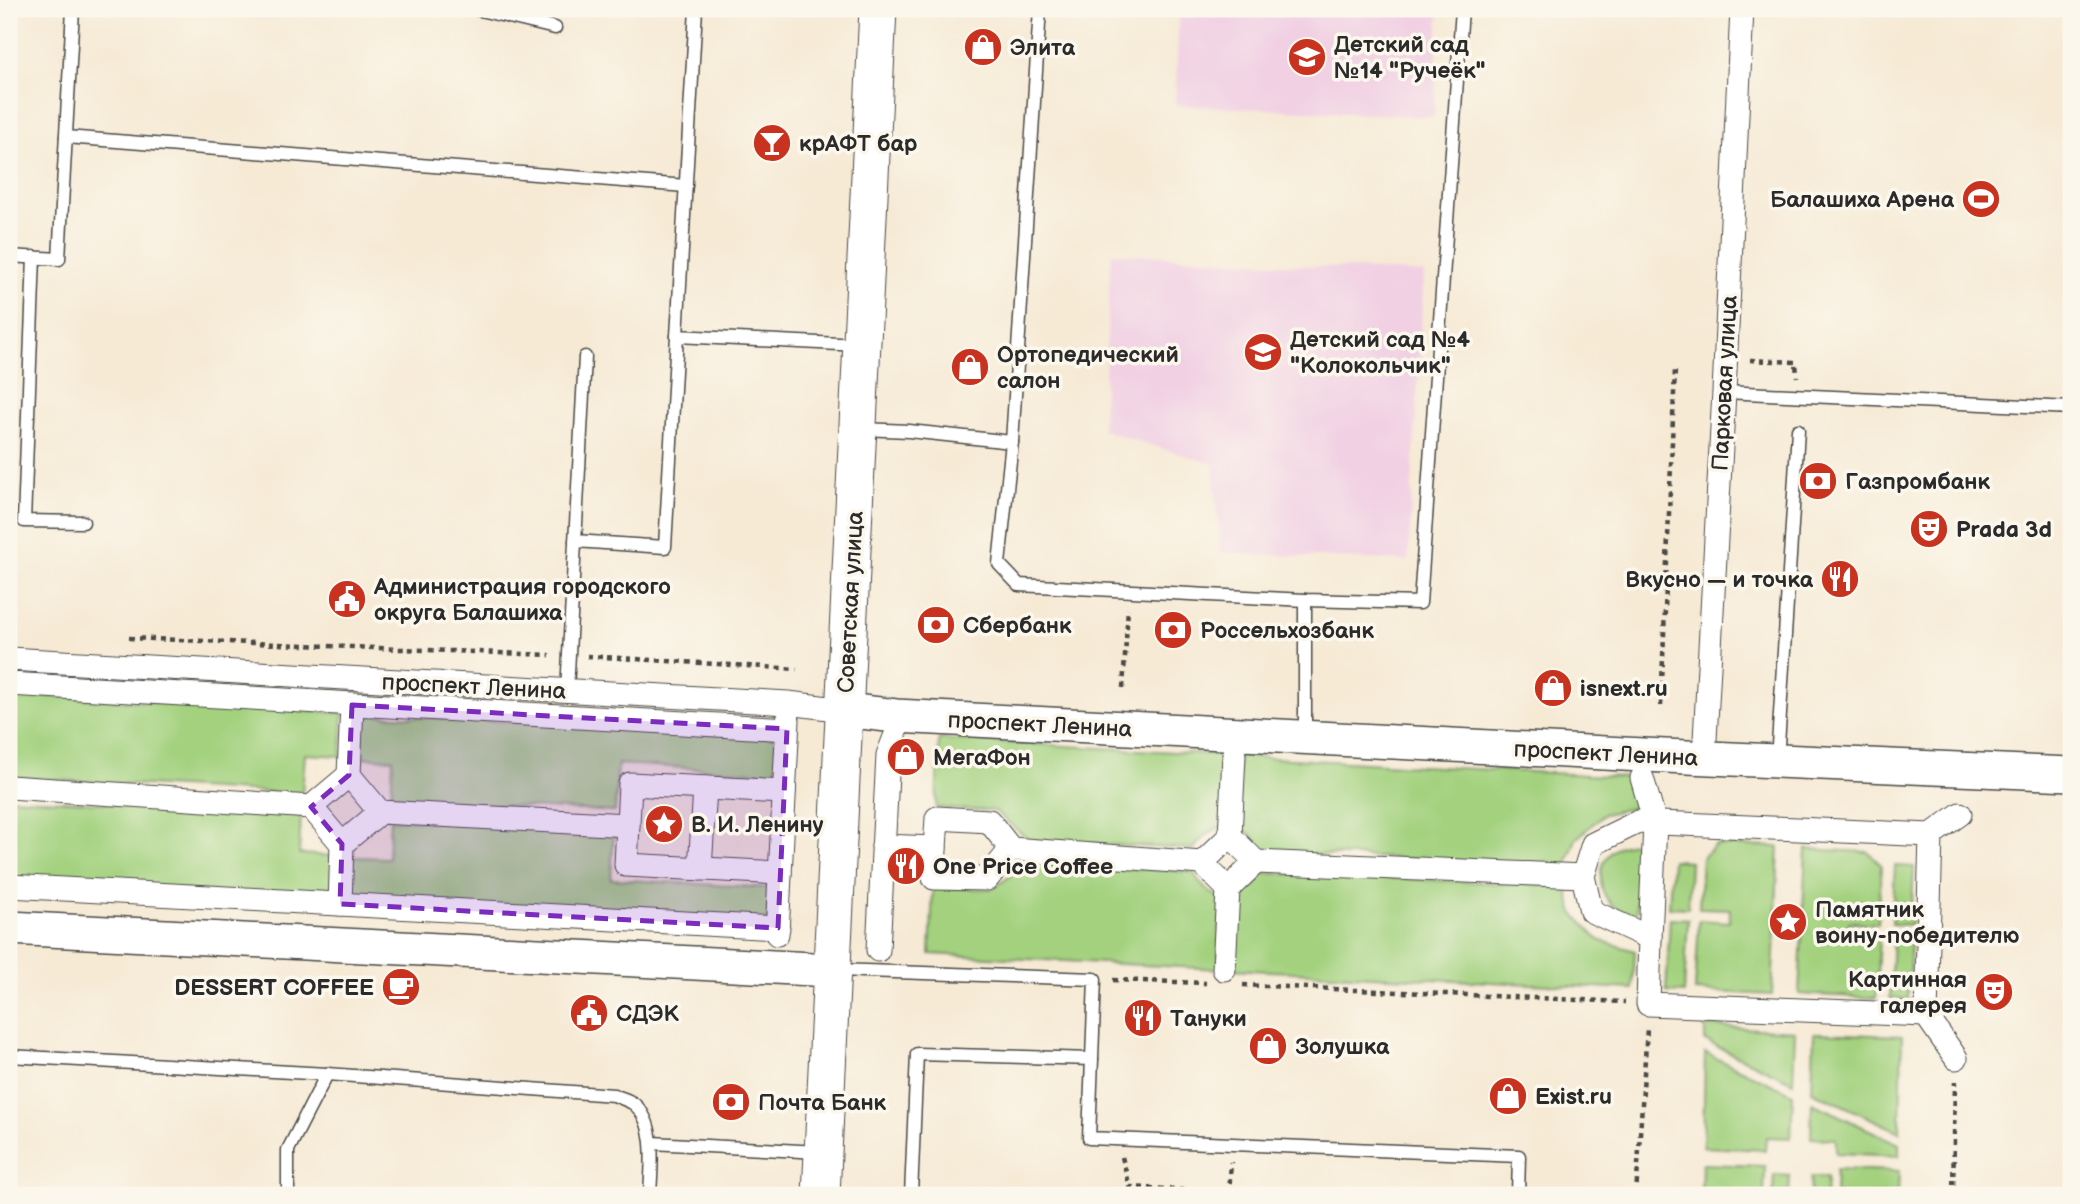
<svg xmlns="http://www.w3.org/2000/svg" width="2080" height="1204" viewBox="0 0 2080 1204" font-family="'Balsamiq Sans',sans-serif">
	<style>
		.built { fill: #f1d0e3 }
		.green { fill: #a3d17e; stroke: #677e54; stroke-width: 2 }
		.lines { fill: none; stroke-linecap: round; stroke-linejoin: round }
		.lane-casing { stroke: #494844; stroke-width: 15 }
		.street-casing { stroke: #494844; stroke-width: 25 }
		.secondary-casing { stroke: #494844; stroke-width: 36 }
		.primary-casing { stroke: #494844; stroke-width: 39 }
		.path { stroke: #494844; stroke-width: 4.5; stroke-dasharray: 5 5; stroke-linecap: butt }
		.lane { stroke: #fff; stroke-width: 12 }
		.street { stroke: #fff; stroke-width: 23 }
		.secondary { stroke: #fff; stroke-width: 33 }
		.primary { stroke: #fff; stroke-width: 37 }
		.marked { fill: #7b2cbf; fill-opacity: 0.2; stroke: #7b2cbf; stroke-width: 5; stroke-dasharray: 14 9; stroke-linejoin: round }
		.labels { text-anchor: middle; stroke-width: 7; stroke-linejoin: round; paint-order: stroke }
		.poi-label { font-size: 23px; font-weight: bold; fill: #2b2b2b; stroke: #fbf7ec; text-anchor: start }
		.street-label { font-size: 23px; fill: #2b2b2b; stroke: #fbf7ec }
	</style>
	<rect width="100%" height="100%" fill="#fbf7ec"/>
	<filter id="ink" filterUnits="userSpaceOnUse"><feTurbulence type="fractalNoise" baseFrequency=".0143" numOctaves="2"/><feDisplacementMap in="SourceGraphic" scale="14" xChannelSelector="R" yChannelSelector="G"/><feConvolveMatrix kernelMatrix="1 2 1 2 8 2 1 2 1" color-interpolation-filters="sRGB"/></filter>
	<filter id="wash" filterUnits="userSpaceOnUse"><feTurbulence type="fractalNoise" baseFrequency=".00686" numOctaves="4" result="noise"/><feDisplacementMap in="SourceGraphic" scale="28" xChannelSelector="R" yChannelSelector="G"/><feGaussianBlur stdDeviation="1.57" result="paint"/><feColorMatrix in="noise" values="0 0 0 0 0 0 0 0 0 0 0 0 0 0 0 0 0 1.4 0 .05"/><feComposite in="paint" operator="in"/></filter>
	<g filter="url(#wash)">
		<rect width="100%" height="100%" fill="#f6ead5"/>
		<g class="built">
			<path d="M 1179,9 L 1439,9 L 1434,117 L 1175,105 Z"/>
			<path d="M 1111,253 L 1424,273 L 1408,561 L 1221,553 L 1213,464 L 1102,430 Z"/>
		</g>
		<g class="green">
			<path d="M 9,694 L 343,713 L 341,756 L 305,754 L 302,794 L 9,777 Z"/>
			<path d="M 360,714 L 778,737 L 776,773 L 618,764 L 615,812 L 391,799 L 393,759 L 357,757 Z"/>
			<path d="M 939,739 L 1229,755 L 1225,826 C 1209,830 1203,836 1194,849 L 1030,841 L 995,811 L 936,808 Z"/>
			<path d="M 1239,756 L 1642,778 L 1641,806 L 1604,814 L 1576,839 L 1566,866 L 1264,852 C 1257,839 1250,832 1236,826 Z"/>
			<path d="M 9,798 L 301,814 L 299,854 L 335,856 L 333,899 L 9,881 Z"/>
			<path d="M 390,819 L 614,831 L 611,879 L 770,888 L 767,924 L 349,900 L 352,857 L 388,858 Z"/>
			<path d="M 1639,842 L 1636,915 C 1630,913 1621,912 1616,908 C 1595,892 1596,861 1618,847 C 1624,844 1633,843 1639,842 Z"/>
			<path d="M 1715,845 L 1779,847 L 1772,995 L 1695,991 L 1699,920 L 1729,922 L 1730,909 L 1699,908 L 1702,858 Z"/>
			<path d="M 1806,849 L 1868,852 L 1881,865 L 1878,924 L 1849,922 L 1849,933 L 1879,935 L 1876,998 L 1799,994 Z"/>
			<path d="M 1672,860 L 1690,861 L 1688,908 L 1669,907 Z"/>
			<path d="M 1029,863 L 1193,872 C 1201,886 1207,892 1221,898 L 1218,969 L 930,954 L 933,888 L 992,889 Z"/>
			<path d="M 1895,866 L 1914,867 L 1911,925 L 1892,924 Z"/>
			<path d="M 1263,873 L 1567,886 L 1573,913 L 1599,940 L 1635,951 L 1633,989 L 1229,969 L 1233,898 C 1248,894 1256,887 1263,873 Z"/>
			<path d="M 1670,918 L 1688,919 L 1684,993 L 1666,992 Z"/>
			<path d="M 1893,935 L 1911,936 L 1908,999 L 1890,998 Z"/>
			<path d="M 1705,1026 L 1795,1031 L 1793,1082 L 1705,1041 Z"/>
			<path d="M 1814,1033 L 1902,1036 L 1900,1132 L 1812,1091 Z"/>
			<path d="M 1705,1053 L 1793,1094 L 1791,1138 L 1766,1137 L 1765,1150 L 1703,1147 Z"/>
			<path d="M 1812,1103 L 1899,1144 L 1899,1156 L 1836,1153 L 1836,1139 L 1811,1138 Z"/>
			<path d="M 1702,1164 L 1765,1166 L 1764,1195 L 1701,1195 Z"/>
			<path d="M 1836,1169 L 1899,1171 L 1898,1195 L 1835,1195 Z"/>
			<path d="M 1774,1175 L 1790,1176 L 1789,1195 L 1773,1195 Z"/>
			<path d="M 1811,1177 L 1827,1177 L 1826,1195 L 1810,1195 Z"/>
		</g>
	</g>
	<g filter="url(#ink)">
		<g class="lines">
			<g class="lane-casing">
				<g id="lane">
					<path d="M 476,9 L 555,28"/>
					<path d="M 696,9 L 677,336 L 859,345"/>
					<path d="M 1040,9 L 1012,442 L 999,564 L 1019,585 L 1305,600 L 1420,603 L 1462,9"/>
					<path d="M 66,137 L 686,186"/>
					<path d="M 9,256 L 59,259 L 73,9"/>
					<path d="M 34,257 L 24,521 L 83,522"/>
					<path d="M 1724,392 L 2071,408"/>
					<path d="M 862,429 L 909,431 L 1012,442"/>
					<path d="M 575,541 L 665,547 L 677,336"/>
					<path d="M 1305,600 L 1305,737"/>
					<path d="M 567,691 L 585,357"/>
					<path d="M 1777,761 L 1798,430"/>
					<path d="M 836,970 L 1095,979 L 1089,1138 L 1519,1156 L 1518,1195"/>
					<path d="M 9,1056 L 327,1074 L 614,1095 C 620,1098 629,1100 634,1104 C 658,1124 651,1168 650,1195"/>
					<path d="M 652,1143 L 819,1152"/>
					<path d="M 288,1195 L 288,1150 L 327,1074"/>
					<path d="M 911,1195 L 917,1054 L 1092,1059"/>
				</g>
			</g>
			<g class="street-casing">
				<g id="street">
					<path d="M 9,659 L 788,703 L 845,710"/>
					<path d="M 9,684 L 787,729"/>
					<path d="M 1704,758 L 1724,392 L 1742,9"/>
					<path d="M 349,775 L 352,705"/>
					<path d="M 1642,778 L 1655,823 L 1650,938"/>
					<path d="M 9,787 L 311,807"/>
					<path d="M 380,812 L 349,775 L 311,807 L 342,844 L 380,812 L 628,825"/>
					<path d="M 1931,835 L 1960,814"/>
					<path d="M 1230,836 L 1234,755"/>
					<path d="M 883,846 L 935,848 L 937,818 L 989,821 L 1011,849 L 1202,863 L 1228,889 L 1256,862 L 1230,836 L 1202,863"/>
					<path d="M 935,848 L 934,878 L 987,879 L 1011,849"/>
					<path d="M 1256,862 L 1583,876 L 1593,844 L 1638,822 L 1931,835 L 1926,1015 L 1648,1004 L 1650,938 L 1591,911 L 1583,876"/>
					<path d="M 700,869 L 705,788"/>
					<path d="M 780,873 L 626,865 L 630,784 L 784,792"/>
					<path d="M 9,886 L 778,928"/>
					<path d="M 340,904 L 342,844"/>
					<path d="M 777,934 L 788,720"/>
					<path d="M 878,950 L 888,755 L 895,737"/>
					<path d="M 1224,969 L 1228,889"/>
					<path d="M 1926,1015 L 1956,1058"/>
				</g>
			</g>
			<g class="secondary-casing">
				<g id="secondary">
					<path d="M 845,710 L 896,716 L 1643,755 L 2071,774"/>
					<path d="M 9,928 L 832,970"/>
				</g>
			</g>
			<g class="primary-casing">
				<path id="primary" d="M 821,1195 L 878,9"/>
			</g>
			<g class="path">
				<path d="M 1750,360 L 1796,362 L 1797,377"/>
				<path d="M 129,638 L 550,655"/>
				<path d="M 587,656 L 797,669"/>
				<path d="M 1123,688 L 1128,608"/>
				<path d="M 1661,706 L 1675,369"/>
				<path d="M 1113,980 L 1206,983"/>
				<path d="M 1243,985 L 1625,1002"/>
				<path d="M 1122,1157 L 1130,1187 L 1274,1195"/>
				<path d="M 1229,1193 L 1231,1162"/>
				<path d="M 1636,1195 L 1647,1028"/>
				<path d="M 1953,1195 L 1955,1081"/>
			</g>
			<use href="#lane" class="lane"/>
			<use href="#street" class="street"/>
			<use href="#secondary" class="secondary"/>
			<use href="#primary" class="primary"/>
		</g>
	</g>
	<path class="marked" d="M 352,705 L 787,729 L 778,928 L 340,904 L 342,844 L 311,807 L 349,775 Z"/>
	<defs>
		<g id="shop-disc" transform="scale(2.0125)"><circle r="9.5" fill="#c8321e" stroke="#fbf7ec"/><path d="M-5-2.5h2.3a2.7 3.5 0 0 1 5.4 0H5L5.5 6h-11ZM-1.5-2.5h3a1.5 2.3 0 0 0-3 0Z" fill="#fff"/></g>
		<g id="school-disc" transform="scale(2.0125)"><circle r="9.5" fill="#c8321e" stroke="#fbf7ec"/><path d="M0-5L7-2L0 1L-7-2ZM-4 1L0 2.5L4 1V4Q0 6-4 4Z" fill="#fff"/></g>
		<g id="bar-disc" transform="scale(2.0125)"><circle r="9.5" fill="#c8321e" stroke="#fbf7ec"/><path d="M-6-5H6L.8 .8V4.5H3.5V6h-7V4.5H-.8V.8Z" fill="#fff"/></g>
		<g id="stadium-disc" transform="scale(2.0125)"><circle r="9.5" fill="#c8321e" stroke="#fbf7ec"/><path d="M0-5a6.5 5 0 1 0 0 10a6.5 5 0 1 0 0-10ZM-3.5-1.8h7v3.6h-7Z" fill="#fff"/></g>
		<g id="bank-disc" transform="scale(2.0125)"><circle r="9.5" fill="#c8321e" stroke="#fbf7ec"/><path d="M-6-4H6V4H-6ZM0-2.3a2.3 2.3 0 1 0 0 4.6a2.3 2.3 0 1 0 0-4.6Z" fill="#fff"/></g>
		<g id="theatre-disc" transform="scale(2.0125)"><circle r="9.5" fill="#c8321e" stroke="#fbf7ec"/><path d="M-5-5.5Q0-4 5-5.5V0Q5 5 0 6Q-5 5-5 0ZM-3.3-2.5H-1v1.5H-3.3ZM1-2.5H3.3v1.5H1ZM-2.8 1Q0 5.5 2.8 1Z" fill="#fff"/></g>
		<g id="restaurant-disc" transform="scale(2.0125)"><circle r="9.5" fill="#c8321e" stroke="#fbf7ec"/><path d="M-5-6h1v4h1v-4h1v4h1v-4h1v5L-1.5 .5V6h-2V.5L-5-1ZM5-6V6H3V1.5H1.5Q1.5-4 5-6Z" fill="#fff"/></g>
		<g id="civic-disc" transform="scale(2.0125)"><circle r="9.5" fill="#c8321e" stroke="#fbf7ec"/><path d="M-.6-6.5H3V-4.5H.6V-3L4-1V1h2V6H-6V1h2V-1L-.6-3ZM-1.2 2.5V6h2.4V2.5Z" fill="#fff"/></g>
		<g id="sight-disc" transform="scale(2.0125)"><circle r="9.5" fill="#c8321e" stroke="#fbf7ec"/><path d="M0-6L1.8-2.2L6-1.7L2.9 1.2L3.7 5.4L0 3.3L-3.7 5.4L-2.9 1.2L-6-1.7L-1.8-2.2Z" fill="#fff"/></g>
		<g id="cafe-disc" transform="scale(2.0125)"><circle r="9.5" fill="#c8321e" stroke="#fbf7ec"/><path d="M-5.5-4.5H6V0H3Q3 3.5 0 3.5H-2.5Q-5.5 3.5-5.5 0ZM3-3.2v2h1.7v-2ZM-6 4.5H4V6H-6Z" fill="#fff"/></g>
	</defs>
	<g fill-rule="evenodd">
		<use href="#shop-disc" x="983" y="47"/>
		<use href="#school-disc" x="1307" y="57"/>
		<use href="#bar-disc" x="772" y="143"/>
		<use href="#stadium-disc" x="1981" y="199"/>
		<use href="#school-disc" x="1263" y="352"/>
		<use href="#shop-disc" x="970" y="367"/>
		<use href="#bank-disc" x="1818" y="481"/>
		<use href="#theatre-disc" x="1929" y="529"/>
		<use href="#restaurant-disc" x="1840" y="579"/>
		<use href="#civic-disc" x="347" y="599"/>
		<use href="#bank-disc" x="936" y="625"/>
		<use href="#bank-disc" x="1173" y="630"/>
		<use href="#shop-disc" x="1553" y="688"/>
		<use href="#shop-disc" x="906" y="757"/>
		<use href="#sight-disc" x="664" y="824"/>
		<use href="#restaurant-disc" x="906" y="866"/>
		<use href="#sight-disc" x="1788" y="922"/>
		<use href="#cafe-disc" x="401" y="987"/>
		<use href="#theatre-disc" x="1994" y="992"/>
		<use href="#civic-disc" x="589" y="1013"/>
		<use href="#restaurant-disc" x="1143" y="1018"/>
		<use href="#shop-disc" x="1268" y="1046"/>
		<use href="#shop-disc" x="1508" y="1096"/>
		<use href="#bank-disc" x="731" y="1102"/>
	</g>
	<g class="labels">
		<g class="poi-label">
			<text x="1334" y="52">Детский сад<tspan x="1334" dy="26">№14 "Ручеёк"</tspan></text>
			<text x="1010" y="55">Элита</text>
			<text x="799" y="151">крАФТ бар</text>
			<text x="1954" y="207" text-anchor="end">Балашиха Арена</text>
			<text x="1290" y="347">Детский сад №4<tspan x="1290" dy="26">"Колокольчик"</tspan></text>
			<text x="997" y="362">Ортопедический<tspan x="997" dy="26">салон</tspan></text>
			<text x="1845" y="489">Газпромбанк</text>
			<text x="1956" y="537">Prada 3d</text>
			<text x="1813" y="587" text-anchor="end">Вкусно — и точка</text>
			<text x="374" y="594">Администрация городского<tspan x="374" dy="26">округа Балашиха</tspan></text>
			<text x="963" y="633">Сбербанк</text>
			<text x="1200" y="638">Россельхозбанк</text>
			<text x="1580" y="696">isnext.ru</text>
			<text x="933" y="765">МегаФон</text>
			<text x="691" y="832">В. И. Ленину</text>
			<text x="933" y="874">One Price Coffee</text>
			<text x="1815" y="917">Памятник<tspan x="1815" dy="26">воину-победителю</tspan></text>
			<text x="1967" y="987" text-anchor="end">Картинная<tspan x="1967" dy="26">галерея</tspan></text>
			<text x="374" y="995" text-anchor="end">DESSERT COFFEE</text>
			<text x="616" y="1021">СДЭК</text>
			<text x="1170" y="1026">Тануки</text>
			<text x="1295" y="1054">Золушка</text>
			<text x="1535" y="1104">Exist.ru</text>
			<text x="758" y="1110">Почта Банк</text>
		</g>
		<g class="street-label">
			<text transform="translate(1724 383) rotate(-87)" y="8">Парковая улица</text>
			<text transform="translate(850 602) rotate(-87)" y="8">Советская улица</text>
			<text transform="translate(474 686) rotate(3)" y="8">проспект Ленина</text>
			<text transform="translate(1040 724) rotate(3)" y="8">проспект Ленина</text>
			<text transform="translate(1606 753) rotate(3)" y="8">проспект Ленина</text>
		</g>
	</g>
	<rect width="2080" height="1204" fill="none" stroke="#fbf7ec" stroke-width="35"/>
</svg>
